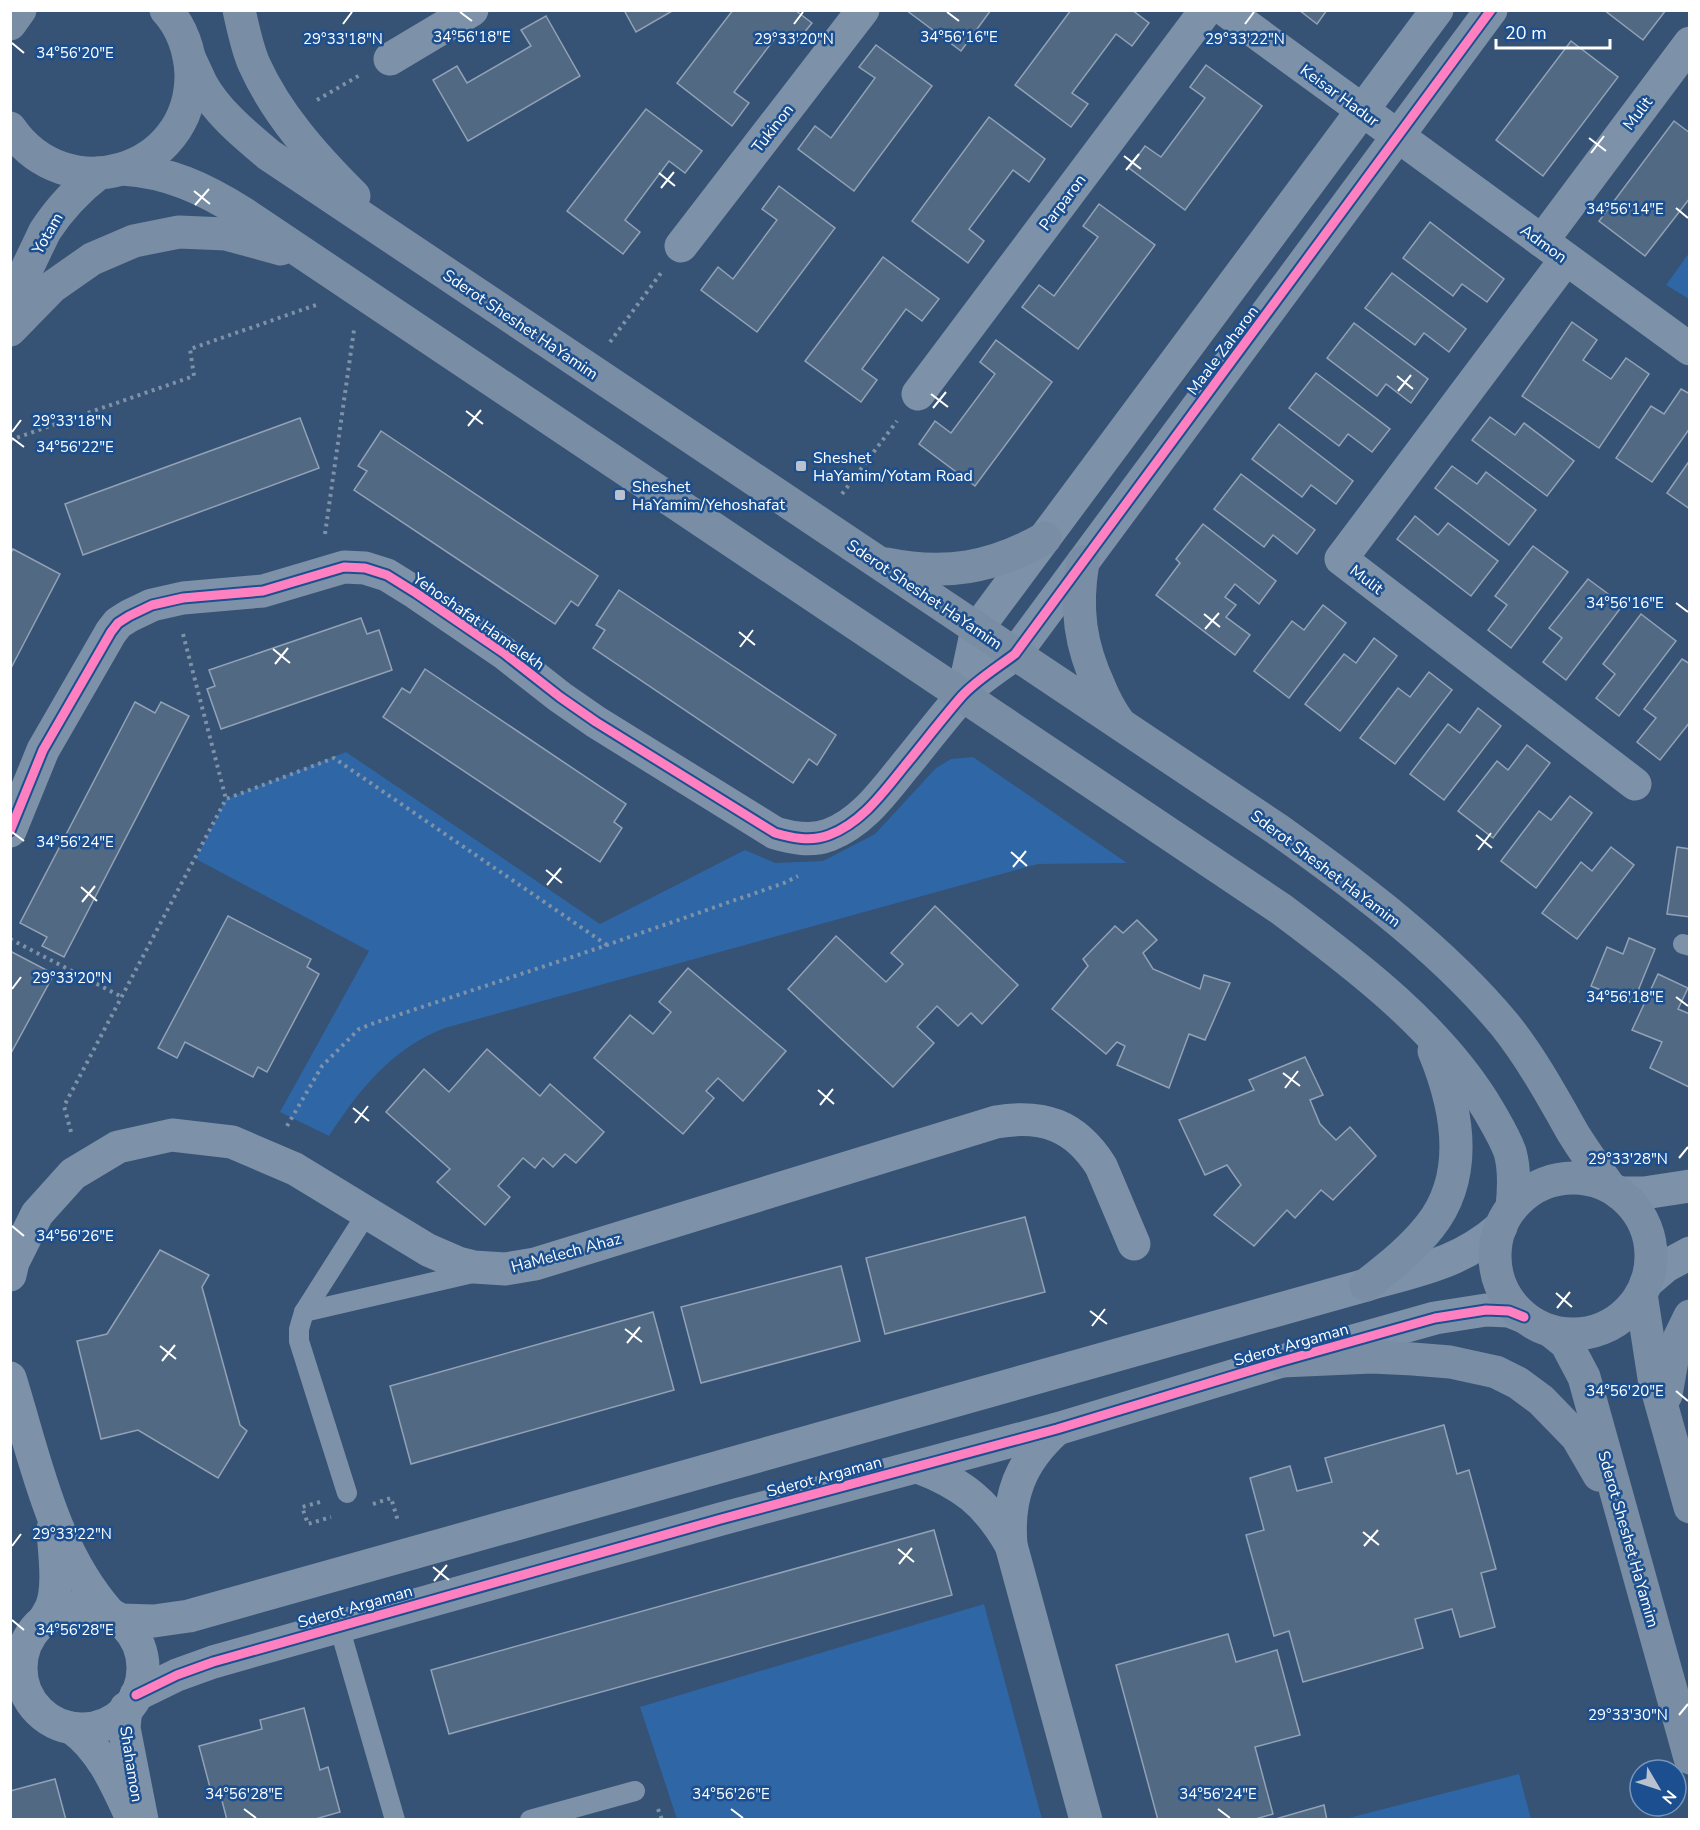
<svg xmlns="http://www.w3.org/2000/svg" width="1700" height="1830" viewBox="0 0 1700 1830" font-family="'Nunito Sans',sans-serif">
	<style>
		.green { fill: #2f66a5 }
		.building { fill: #526984; stroke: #92a2b6; stroke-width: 1.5 }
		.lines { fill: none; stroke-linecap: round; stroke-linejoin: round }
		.path { stroke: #7d92a8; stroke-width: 4; stroke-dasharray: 3 4.5; stroke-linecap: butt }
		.service { stroke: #7d92a8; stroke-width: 20 }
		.minor { stroke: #7d92a8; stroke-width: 33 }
		.tertiary { stroke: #7d92a8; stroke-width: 33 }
		.secondary { stroke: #798da4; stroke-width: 33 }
		.cycleway-casing { stroke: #1b4f8f; stroke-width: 13 }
		.cycleway { stroke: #ff80c0; stroke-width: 9 }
		.ticks { fill: none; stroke: #fff; stroke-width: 2 }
		.poi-dot { fill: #b9c2ce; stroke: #1b4f8f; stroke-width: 2 }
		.labels { text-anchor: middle; stroke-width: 5; stroke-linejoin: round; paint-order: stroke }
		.street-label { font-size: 16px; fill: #fff; stroke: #1b4f8f }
		.poi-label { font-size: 16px; fill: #fff; stroke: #1b4f8f; text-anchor: start }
		.ticks-label { font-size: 15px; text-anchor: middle; fill: #fff; stroke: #1b4f8f; stroke-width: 5; stroke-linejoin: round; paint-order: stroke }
	</style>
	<rect width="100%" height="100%" fill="#365274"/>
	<g class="green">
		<path d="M 1689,253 L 1689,299 L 1666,285 Z"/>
		<path d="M 346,752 L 600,924 L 745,850 L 775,863 L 823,861 L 875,834 L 936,768 L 951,759 L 973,757 L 1127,863 L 1038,864 L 445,1028 C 392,1048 359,1090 329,1136 L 280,1112 L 369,951 L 196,859 L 226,799 Z"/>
		<path d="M 984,1604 L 1042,1819 L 677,1819 L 640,1707 Z"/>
		<path d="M 1519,1774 L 1531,1819 L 1345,1819 Z"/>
	</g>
	<g class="building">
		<path d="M 624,10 L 674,10 L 636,32 Z"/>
		<path d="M 733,10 L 795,10 L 812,23 L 794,45 L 779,33 L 734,92 L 749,103 L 732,126 L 677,83 Z"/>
		<path d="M 906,10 L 991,10 L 961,51 Z"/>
		<path d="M 1071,10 L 1132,10 L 1149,23 L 1132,46 L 1116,34 L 1072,93 L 1088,104 L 1071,127 L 1015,85 Z"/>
		<path d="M 1299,10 L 1327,10 L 1317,24 Z"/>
		<path d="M 1604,10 L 1666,10 L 1643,40 Z"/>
		<path d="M 546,16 L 580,76 L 468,141 L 433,80 L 457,66 L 467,83 L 531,46 L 521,30 Z"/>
		<path d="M 1571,41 L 1618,77 L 1543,176 L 1496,140 Z"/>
		<path d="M 876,45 L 932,86 L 854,191 L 798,149 L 815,126 L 831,138 L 875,78 L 859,67 Z"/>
		<path d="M 1206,65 L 1262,106 L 1185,210 L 1129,168 L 1145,146 L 1161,157 L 1205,98 L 1190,87 Z"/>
		<path d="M 646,109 L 702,151 L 685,173 L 669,161 L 625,220 L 640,232 L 623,254 L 567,211 Z"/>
		<path d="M 989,117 L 1045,159 L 1029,182 L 1013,170 L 969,229 L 984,241 L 968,263 L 912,221 Z"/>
		<path d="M 1674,121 L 1690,133 L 1690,198 L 1645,256 L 1599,221 Z"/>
		<path d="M 779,186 L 835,228 L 757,332 L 701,290 L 718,267 L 733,279 L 777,220 L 762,209 Z"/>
		<path d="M 1099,204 L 1155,245 L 1078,349 L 1022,307 L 1039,285 L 1054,296 L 1098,237 L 1083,226 Z"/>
		<path d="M 1430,222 L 1504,279 L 1487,302 L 1462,284 L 1453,296 L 1403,258 Z"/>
		<path d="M 883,257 L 939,299 L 922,321 L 906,309 L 862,369 L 877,380 L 861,402 L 805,361 Z"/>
		<path d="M 1392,273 L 1466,329 L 1449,352 L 1424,333 L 1415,345 L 1365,308 Z"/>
		<path d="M 1572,322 L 1597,340 L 1583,360 L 1611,379 L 1626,358 L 1649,374 L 1599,448 L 1522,396 Z"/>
		<path d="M 1354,323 L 1428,379 L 1411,403 L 1386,384 L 1377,396 L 1327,358 Z"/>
		<path d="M 996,340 L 1052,382 L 975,486 L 919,444 L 935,421 L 951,433 L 995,374 L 980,362 Z"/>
		<path d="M 1316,373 L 1390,429 L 1372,452 L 1348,434 L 1339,446 L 1289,408 Z"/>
		<path d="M 1681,389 L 1690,394 L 1690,428 L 1652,482 L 1616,458 L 1651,406 L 1664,414 Z"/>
		<path d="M 1490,417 L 1515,435 L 1524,423 L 1574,461 L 1547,496 L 1472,440 Z"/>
		<path d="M 300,418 L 319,468 L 83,555 L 65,504 Z"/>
		<path d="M 1279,424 L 1353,481 L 1336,504 L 1311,485 L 1302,497 L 1252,459 Z"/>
		<path d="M 381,431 L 598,576 L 578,606 L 571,601 L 555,624 L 354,490 L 367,471 L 358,466 Z"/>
		<path d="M 1690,460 L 1690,509 L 1667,493 Z"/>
		<path d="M 1452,466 L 1477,484 L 1486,472 L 1536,510 L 1509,545 L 1435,488 Z"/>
		<path d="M 1241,474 L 1315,530 L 1297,554 L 1273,535 L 1264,547 L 1214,509 Z"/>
		<path d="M 1415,516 L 1438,535 L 1448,523 L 1498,561 L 1471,596 L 1397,539 Z"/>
		<path d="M 1203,524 L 1276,581 L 1259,604 L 1235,584 L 1225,597 L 1236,605 L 1226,617 L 1250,635 L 1235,655 L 1156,595 L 1180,563 L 1176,559 Z"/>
		<path d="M 1533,546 L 1568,572 L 1511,648 L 1488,630 L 1507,605 L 1495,596 Z"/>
		<path d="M 13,549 L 60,574 L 10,670 L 10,554 Z"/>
		<path d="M 1588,579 L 1623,605 L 1566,680 L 1543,662 L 1562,638 L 1549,628 Z"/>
		<path d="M 619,590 L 836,735 L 817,765 L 809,759 L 793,783 L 593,648 L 605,630 L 596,625 Z"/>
		<path d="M 1323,605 L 1346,623 L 1289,698 L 1254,671 L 1292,621 L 1304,630 Z"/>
		<path d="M 1641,614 L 1676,641 L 1619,716 L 1596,698 L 1615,674 L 1603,664 Z"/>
		<path d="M 361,618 L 367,634 L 379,630 L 392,670 L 221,729 L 207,689 L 215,686 L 209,670 Z"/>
		<path d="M 1374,638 L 1397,656 L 1340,731 L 1305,704 L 1344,654 L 1356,663 Z"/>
		<path d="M 1682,659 L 1690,664 L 1690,722 L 1660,760 L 1637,742 L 1656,718 L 1644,709 Z"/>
		<path d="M 425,669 L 626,804 L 614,822 L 622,828 L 600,862 L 383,717 L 402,688 L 410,693 Z"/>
		<path d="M 1429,672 L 1452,690 L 1395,764 L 1360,738 L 1398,688 L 1410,697 Z"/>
		<path d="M 135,702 L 155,713 L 161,702 L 189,716 L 64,957 L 42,946 L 47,937 L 20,923 Z"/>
		<path d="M 1478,708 L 1501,726 L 1444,800 L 1410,774 L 1448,724 L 1460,733 Z"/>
		<path d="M 1527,745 L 1550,763 L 1493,838 L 1458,811 L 1497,761 L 1508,770 Z"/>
		<path d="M 1570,796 L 1592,813 L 1536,888 L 1501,861 L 1539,811 L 1551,820 Z"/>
		<path d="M 1611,847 L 1634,865 L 1577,939 L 1542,913 L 1581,862 L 1592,871 Z"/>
		<path d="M 1677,847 L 1690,849 L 1690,917 L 1667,914 Z"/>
		<path d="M 935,906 L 1018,985 L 982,1024 L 971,1013 L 958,1026 L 937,1006 L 917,1027 L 934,1043 L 893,1087 L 788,989 L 836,936 L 886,982 L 903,964 L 891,953 Z"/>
		<path d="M 228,916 L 311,959 L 307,967 L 319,974 L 267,1072 L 258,1067 L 253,1077 L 185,1042 L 177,1058 L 158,1048 Z"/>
		<path d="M 1137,920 L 1157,940 L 1143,953 L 1153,969 L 1200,989 L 1204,975 L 1230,983 L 1205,1040 L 1189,1034 L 1169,1088 L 1117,1065 L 1125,1046 L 1117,1042 L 1106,1054 L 1052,1009 L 1088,966 L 1083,959 L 1115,926 L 1123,933 Z"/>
		<path d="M 1629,938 L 1655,949 L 1633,1003 L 1591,986 L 1607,947 L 1623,954 Z"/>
		<path d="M 10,951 L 54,974 L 10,1055 Z"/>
		<path d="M 688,968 L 786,1051 L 743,1101 L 718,1078 L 706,1091 L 714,1098 L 683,1134 L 594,1058 L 630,1015 L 653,1034 L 671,1012 L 659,1002 Z"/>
		<path d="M 1658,974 L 1688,988 L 1678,1009 L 1690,1014 L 1689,1087 L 1650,1068 L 1662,1042 L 1632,1030 Z"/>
		<path d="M 487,1049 L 540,1096 L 550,1084 L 604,1132 L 576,1163 L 565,1154 L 553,1167 L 543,1158 L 535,1168 L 523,1158 L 498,1186 L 510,1197 L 485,1225 L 437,1182 L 450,1169 L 386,1112 L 424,1069 L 449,1092 Z"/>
		<path d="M 1305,1057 L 1323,1095 L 1310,1100 L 1320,1124 L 1336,1140 L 1350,1127 L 1376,1156 L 1333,1200 L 1321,1190 L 1295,1218 L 1287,1210 L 1254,1246 L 1214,1215 L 1241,1185 L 1227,1165 L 1205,1175 L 1179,1120 L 1254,1090 L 1249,1080 Z"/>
		<path d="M 1025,1217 L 1045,1292 L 885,1334 L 866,1258 Z"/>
		<path d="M 160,1250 L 209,1275 L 202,1287 L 240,1425 L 247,1431 L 218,1478 L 138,1430 L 101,1439 L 77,1341 L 107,1334 Z"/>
		<path d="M 841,1266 L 860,1341 L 701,1383 L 681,1307 Z"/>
		<path d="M 653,1312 L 674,1390 L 411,1464 L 390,1386 Z"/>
		<path d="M 1444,1425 L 1457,1474 L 1469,1470 L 1496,1569 L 1481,1573 L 1495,1627 L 1460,1637 L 1452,1609 L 1415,1619 L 1423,1648 L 1303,1682 L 1289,1631 L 1274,1636 L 1246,1535 L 1264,1530 L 1250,1478 L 1290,1466 L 1297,1491 L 1332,1482 L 1325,1458 Z"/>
		<path d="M 934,1530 L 952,1595 L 449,1734 L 431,1670 Z"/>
		<path d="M 1228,1634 L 1236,1662 L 1277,1650 L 1300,1735 L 1255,1747 L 1273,1814 L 1252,1820 L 1158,1820 L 1116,1665 Z"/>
		<path d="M 304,1708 L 320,1770 L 328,1767 L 340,1812 L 312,1820 L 227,1820 L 220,1793 L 212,1795 L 199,1746 L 262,1729 L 260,1720 Z"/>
		<path d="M 55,1779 L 66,1820 L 10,1820 L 10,1791 Z"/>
		<path d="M 1324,1805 L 1327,1820 L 1272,1820 Z"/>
	</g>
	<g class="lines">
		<g class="path">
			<path d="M 317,100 L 360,75"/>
			<path d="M 610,342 L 661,273"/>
			<path d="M 10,440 L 194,376 L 190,349 L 316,305"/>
			<path d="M 842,494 L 897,421"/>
			<path d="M 325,534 L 354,330"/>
			<path d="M 183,634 L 226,799"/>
			<path d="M 10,939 L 122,997"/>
			<path d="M 287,1126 L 322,1066 L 359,1029 L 377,1022 L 581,954 L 784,883 L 798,876"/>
			<path d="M 71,1132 L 64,1106 L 226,799 L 334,758 L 607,945"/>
			<path d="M 320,1502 L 302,1507 L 308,1524 L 331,1517"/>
			<path d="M 373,1504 L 391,1498 L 398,1521"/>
			<path d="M 658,1809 L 662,1820"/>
		</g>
		<g class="service">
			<path d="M 1683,944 L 1690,946"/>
			<path d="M 304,1312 L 477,1272"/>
			<path d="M 347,1493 L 299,1341 L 299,1329 L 304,1312 L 367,1213"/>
			<path d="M 339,1626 L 395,1820"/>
			<path d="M 530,1820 L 635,1791"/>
		</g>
		<g class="minor">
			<path d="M 1225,10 L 1690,349"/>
			<path d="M 390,59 L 472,10"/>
			<path d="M 1542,241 L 1690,43"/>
			<path d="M 681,246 L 863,10"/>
			<path d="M 1566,259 L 1341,559 L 1635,784"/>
			<path d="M 918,394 L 1206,10"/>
			<path d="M 963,695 L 977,629 L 1437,10"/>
			<path d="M 10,831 L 43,750 L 111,632 L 118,623 L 129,616 L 152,605 L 183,598 L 263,591 L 344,567 L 365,568 L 387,575 L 416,593 L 504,653 L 560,697 L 596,722 L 775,833 C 792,838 811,842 829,835 C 861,823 882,794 903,768 C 922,745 941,720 961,697 C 975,681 998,667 1015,654 L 1491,10"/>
			<path d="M 10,1275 L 13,1262 L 37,1214 L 73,1174 L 118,1147 L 172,1135 L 232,1142 L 295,1169 L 428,1250 L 458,1263 L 474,1267 L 505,1269 L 535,1264 L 996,1122 C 1043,1114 1075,1125 1101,1166 L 1134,1244"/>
			<path d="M 10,1378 C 35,1458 52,1549 110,1614"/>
			<path d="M 1057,1429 C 1020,1462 1007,1497 1011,1545 L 1086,1820"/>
			<path d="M 918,1467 C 963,1484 987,1503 1011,1545"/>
			<path d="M 44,1621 C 46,1616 49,1612 51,1608 C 60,1587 54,1552 53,1529"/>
		</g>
		<g class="tertiary">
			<path d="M 1619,1193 L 1644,1193 L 1690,1186"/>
			<path d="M 1646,1283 L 1666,1266 L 1690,1253"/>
			<circle cx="82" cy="1668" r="61"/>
			<path d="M 120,1620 L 154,1621 L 189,1616 L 1366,1285 C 1418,1270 1459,1264 1501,1227"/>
			<path d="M 136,1695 L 177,1675 L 213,1662 L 721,1519 L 1057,1429 L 1282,1361 L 1435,1318 L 1486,1310 L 1509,1311 L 1524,1317"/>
			<path d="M 126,1708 L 124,1728 L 142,1820"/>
			<path d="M 72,1728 C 100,1748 115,1781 129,1812"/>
		</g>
		<g class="secondary">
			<path d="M 239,10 C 243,28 247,48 254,64 C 277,115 315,157 354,196"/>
			<path d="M 10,24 L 20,10"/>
			<path d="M 189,57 C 193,66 197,74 201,83 C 216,111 244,134 269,155 L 1277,829 C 1357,886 1442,949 1505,1025 C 1532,1059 1552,1096 1573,1133 C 1584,1151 1597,1169 1609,1186"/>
			<path d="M 10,128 C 66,210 192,173 191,74 C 190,51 182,27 166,10"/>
			<path d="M 122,169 C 169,172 203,188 243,213 L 1281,909 C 1356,965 1441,1029 1489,1111 C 1497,1125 1505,1138 1510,1152 C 1515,1170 1514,1188 1512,1207"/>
			<path d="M 10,304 L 45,231 C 60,208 77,190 99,173"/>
			<path d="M 10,330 L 52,287 L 92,259 L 134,241 L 179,232 L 226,234 L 281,249"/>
			<path d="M 1083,562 C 1075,609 1080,645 1100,688 C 1105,700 1111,711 1118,721"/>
			<path d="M 886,564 C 945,576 993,568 1045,538"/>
			<circle cx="1573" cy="1256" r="78"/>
			<path d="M 1366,1285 C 1389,1267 1412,1249 1430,1226 C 1471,1174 1457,1107 1434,1051"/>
			<path d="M 1641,1294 L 1654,1378 L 1690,1507"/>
			<path d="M 1551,1331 L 1566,1343 L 1584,1377 L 1690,1758"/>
			<path d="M 1282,1361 L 1372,1357 L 1413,1359 L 1450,1362 L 1496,1372 L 1518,1383 L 1541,1400 L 1577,1437 L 1599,1475"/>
			<path d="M 1666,1395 L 1674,1349 L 1690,1316"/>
		</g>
		<g class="cycleway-casing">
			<g id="cycleway">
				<path d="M 10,831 L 43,750 L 111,632 L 118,623 L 129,616 L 152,605 L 183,598 L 263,591 L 344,567 L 365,568 L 387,575 L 416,593 L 504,653 L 560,697 L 596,722 L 775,833 C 792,838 811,842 829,835 C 861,823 882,794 903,768 C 922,745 941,720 961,697 C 975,681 998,667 1015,654 L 1491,10"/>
				<path d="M 136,1695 L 177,1675 L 213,1662 L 721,1519 L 1057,1429 L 1282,1361 L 1435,1318 L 1486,1310 L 1509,1311 L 1524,1317"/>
			</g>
		</g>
		<use href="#cycleway" class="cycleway"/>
	</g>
	<path class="ticks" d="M 460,12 L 472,21M 947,12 L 959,21M 343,24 L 352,12M 794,24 L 803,12M 1245,24 L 1254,12M 12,43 L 24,53M 1589,138 L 1606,151M 1591,153 L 1604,136M 1124,156 L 1141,169M 1126,170 L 1139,154M 659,173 L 675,186M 661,188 L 674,172M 194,191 L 210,204M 195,205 L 209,189M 1676,208 L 1688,218M 1397,376 L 1413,389M 1398,391 L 1411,375M 931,394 L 948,407M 933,408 L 946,392M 466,411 L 483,424M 468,426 L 481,410M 12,432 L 21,420M 12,438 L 24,447M 1676,603 L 1688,612M 1204,614 L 1220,627M 1205,629 L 1219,613M 739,632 L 755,645M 740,647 L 753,630M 273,649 L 290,663M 275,664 L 288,648M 12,832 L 24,841M 1476,835 L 1492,848M 1478,850 L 1491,833M 1011,852 L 1027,866M 1013,867 L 1026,851M 546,870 L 562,883M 547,885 L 561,868M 81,887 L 97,901M 82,902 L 95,886M 12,989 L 21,977M 1676,997 L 1688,1006M 1283,1073 L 1300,1086M 1285,1088 L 1298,1071M 818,1090 L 834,1104M 820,1105 L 833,1089M 353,1108 L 369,1121M 355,1123 L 368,1106M 1679,1158 L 1688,1147M 12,1226 L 24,1236M 1556,1293 L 1572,1307M 1557,1308 L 1570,1292M 1090,1311 L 1107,1324M 1092,1326 L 1105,1309M 625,1329 L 642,1342M 627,1343 L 640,1327M 160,1346 L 176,1359M 162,1361 L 175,1345M 1676,1391 L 1688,1401M 1363,1532 L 1379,1545M 12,1546 L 21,1534M 1364,1546 L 1378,1530M 898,1549 L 914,1562M 899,1564 L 912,1548M 433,1567 L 449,1580M 434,1581 L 447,1565M 12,1620 L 24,1630M 1679,1715 L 1688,1704M 244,1809 L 256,1818M 731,1809 L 743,1818M 1218,1809 L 1230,1818"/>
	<g class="poi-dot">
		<rect x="795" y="460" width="12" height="12" rx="3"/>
		<rect x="614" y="489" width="12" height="12" rx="3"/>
	</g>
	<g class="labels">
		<g class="street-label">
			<text transform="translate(1340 95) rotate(36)" y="6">Keisar Hadur</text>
			<text transform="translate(1637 113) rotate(-53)" y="6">Mulit</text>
			<text transform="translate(772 128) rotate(-52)" y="6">Tukinon</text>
			<text transform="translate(1062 202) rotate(-53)" y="6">Parparon</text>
			<text transform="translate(47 233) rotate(-60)" y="6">Yotam</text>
			<text transform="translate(1544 243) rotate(36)" y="6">Admon</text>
			<text transform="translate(521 324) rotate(34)" y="6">Sderot Sheshet HaYamim</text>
			<text transform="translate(1222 350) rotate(-53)" y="6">Maale Zaharon</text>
			<text transform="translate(1367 579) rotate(37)" y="6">Mulit</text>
			<text transform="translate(925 594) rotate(34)" y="6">Sderot Sheshet HaYamim</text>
			<text transform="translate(479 621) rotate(35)" y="6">Yehoshafat Hamelekh</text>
			<text transform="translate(1326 868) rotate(37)" y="6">Sderot Sheshet HaYamim</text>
			<text transform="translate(566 1252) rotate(-15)" y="6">HaMelech Ahaz</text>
			<text transform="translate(1291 1344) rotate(-16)" y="6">Sderot Argaman</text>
			<text transform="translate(824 1476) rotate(-15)" y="6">Sderot Argaman</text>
			<text transform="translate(1629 1539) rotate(74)" y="6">Sderot Sheshet HaYamim</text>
			<text transform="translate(355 1606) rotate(-16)" y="6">Sderot Argaman</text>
			<text transform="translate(132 1764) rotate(81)" y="6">Shahamon</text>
		</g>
		<g class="poi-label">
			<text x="813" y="463">Sheshet<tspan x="813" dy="18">HaYamim/Yotam Road</tspan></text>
			<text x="632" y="492">Sheshet<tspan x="632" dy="18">HaYamim/Yehoshafat</tspan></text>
		</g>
	</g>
	<g class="ticks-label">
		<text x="472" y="42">34°56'18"E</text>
		<text x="959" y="42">34°56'16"E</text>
		<text x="343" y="44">29°33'18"N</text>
		<text x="794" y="44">29°33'20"N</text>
		<text x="1245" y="44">29°33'22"N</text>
		<text x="75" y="58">34°56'20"E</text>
		<text x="1625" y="214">34°56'14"E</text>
		<text x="72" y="426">29°33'18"N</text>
		<text x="75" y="452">34°56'22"E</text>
		<text x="1625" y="608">34°56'16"E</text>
		<text x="75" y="847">34°56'24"E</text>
		<text x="72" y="983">29°33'20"N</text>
		<text x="1625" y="1002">34°56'18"E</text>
		<text x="1628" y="1164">29°33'28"N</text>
		<text x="75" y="1241">34°56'26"E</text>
		<text x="1625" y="1396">34°56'20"E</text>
		<text x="72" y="1539">29°33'22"N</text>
		<text x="75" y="1635">34°56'28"E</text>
		<text x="1628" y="1720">29°33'30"N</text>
		<text x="244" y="1799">34°56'28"E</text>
		<text x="731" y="1799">34°56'26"E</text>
		<text x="1218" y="1799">34°56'24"E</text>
	</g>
	<rect width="1700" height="1830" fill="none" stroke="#ffffff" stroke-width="24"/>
	<g transform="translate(1658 1788) rotate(129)"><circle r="28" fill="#1b4f8f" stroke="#7695bc" stroke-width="1.5"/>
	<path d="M0-4.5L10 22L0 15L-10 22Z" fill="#b9c2ce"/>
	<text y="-9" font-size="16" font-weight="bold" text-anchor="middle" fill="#ffffff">N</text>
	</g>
	<path d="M1496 39v9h114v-9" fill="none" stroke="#ffffff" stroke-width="3"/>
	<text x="1505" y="39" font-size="18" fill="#ffffff" stroke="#1b4f8f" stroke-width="4.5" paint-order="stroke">20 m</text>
</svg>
